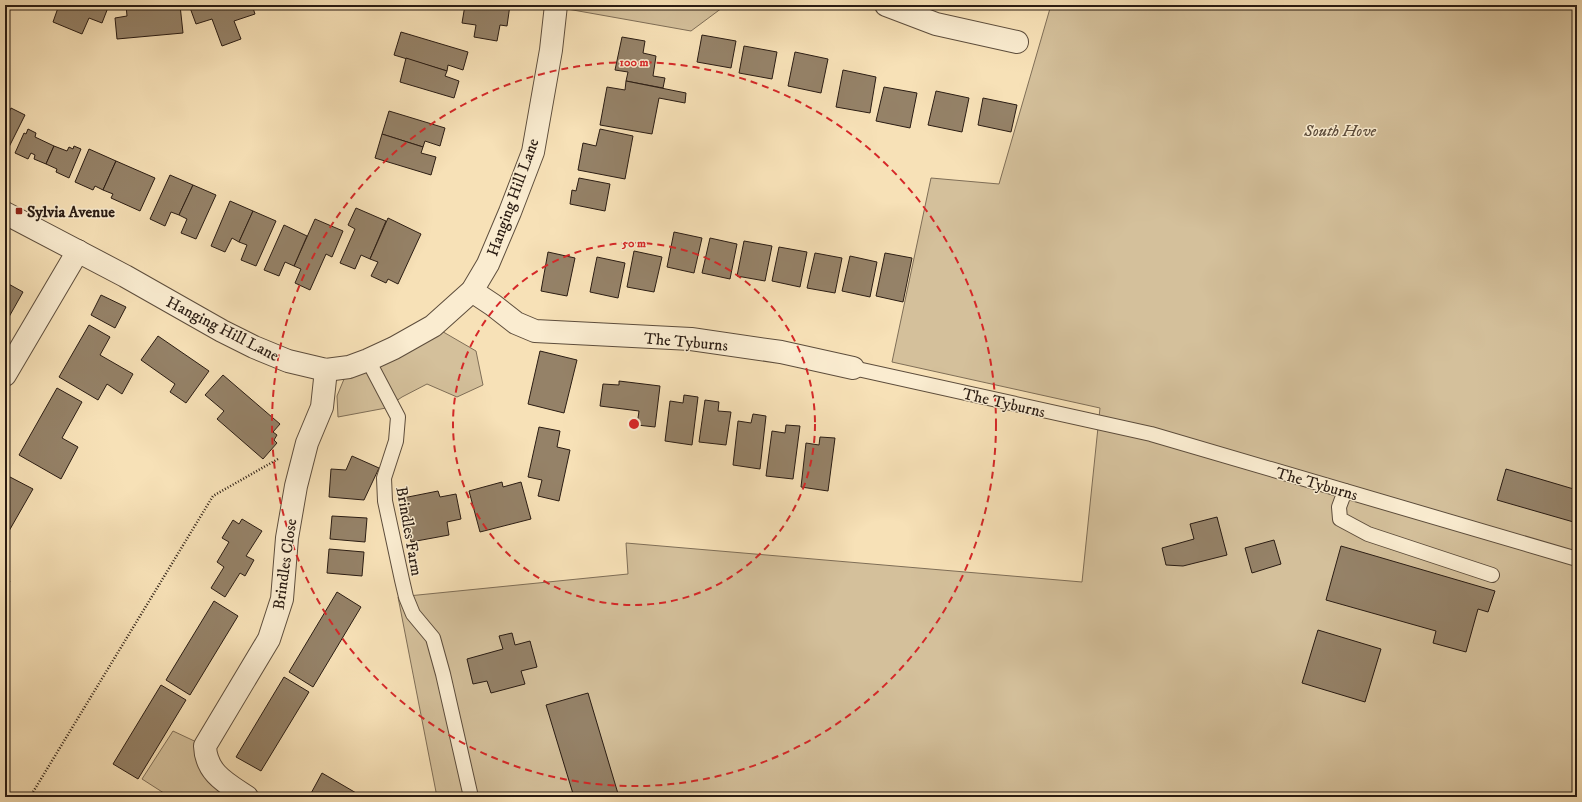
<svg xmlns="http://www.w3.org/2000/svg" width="1582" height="802" viewBox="0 0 1582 802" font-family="'IM FELL DW Pica',serif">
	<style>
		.green { fill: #d4c09b; stroke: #7f6e57 }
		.building { fill: #958268; stroke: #2a1c13 }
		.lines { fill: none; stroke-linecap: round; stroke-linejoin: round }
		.service-casing { stroke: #5d4d3c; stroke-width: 16 }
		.minor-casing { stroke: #5d4d3c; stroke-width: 24 }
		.tertiary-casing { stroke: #5d4d3c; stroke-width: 24 }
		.path { stroke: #2a1c13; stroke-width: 2.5; stroke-dasharray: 1 2; stroke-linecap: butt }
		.service { stroke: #faecd0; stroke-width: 14 }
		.minor { stroke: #faecd0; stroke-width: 22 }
		.tertiary { stroke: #faecd0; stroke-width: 22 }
		.ring { fill: none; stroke: #d62828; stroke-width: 2; stroke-dasharray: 7 5 }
		.poi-dot { fill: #8f2418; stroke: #faecd0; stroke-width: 1.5 }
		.labels { text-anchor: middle; stroke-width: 3; stroke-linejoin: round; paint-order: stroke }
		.park-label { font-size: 16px; font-style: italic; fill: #5d4d3c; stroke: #faecd0 }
		.street-label { font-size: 16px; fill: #2a1c13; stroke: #faecd0 }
		.poi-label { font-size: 16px; font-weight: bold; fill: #2a1c13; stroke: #faecd0; text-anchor: start }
		.centre { fill: #d62828; stroke: #faecd0; stroke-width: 2 }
		.ring-label { font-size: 12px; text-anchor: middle; font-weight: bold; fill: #d62828; stroke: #faecd0; stroke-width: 3; stroke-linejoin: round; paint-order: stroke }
	</style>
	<rect width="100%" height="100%" fill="#f7e1b7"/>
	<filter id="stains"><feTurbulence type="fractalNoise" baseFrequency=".005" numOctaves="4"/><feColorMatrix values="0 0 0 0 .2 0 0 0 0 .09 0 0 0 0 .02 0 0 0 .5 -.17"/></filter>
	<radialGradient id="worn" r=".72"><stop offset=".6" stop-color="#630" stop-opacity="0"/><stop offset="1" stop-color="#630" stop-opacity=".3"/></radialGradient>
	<g class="green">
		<path d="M 556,5 L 726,5 L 691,31 L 556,7 Z"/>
		<path d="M 1051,5 L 1577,5 L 1577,797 L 437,797 L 398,597 L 628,574 L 626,543 L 1082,582 L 1100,408 L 892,362 L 931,178 L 999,184 Z"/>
		<path d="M 433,326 L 476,351 L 483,385 L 457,397 L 427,384 L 402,397 L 386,408 L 338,417 L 337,396 L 349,367 Z"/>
		<path d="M 173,731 L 205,746 L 247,797 L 170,797 L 142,779 Z"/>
	</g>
	<g class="building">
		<path d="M 59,5 L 109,5 L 102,23 L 89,18 L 82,34 L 53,22 Z"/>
		<path d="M 126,5 L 180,5 L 183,33 L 117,39 L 115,18 L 127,16 Z"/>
		<path d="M 189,5 L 252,5 L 255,14 L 234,21 L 241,39 L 222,46 L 212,19 L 196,24 Z"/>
		<path d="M 465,5 L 510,5 L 507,26 L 500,25 L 497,41 L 474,37 L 476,25 L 462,23 Z"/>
		<path d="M 401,32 L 468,52 L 463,70 L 448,65 L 447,71 L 394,55 Z"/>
		<path d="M 702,35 L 736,41 L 731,68 L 697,62 Z"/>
		<path d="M 622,37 L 645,41 L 643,53 L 656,56 L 653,76 L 665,78 L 663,88 L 626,81 L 628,72 L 615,70 Z"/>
		<path d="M 744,46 L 777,52 L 772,79 L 739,73 Z"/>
		<path d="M 795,52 L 828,59 L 821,93 L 788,86 Z"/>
		<path d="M 406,58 L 447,71 L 445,76 L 459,81 L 454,98 L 400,82 Z"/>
		<path d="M 843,70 L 876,77 L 870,113 L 836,107 Z"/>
		<path d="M 626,81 L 686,93 L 685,103 L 659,98 L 652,134 L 600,125 L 607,87 L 625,90 Z"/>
		<path d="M 884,87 L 917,93 L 910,128 L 876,121 Z"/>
		<path d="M 936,91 L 969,98 L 962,132 L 928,125 Z"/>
		<path d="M 983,98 L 1017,105 L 1011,132 L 978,125 Z"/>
		<path d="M 11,108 L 25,115 L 7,151 L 5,150 L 5,110 L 9,112 Z"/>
		<path d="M 389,111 L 445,128 L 440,146 L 425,141 L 423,147 L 382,134 Z"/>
		<path d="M 28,129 L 36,133 L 35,137 L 54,146 L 46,164 L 34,159 L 35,155 L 31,153 L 28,159 L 15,153 L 24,133 L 26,134 Z"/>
		<path d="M 600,129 L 633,136 L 625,179 L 578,170 L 583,143 L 596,146 Z"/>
		<path d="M 382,134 L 423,147 L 421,153 L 436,157 L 431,175 L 375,158 Z"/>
		<path d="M 54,146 L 67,151 L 69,147 L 73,149 L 74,146 L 81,149 L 69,178 L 56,172 L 57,169 L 46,164 Z"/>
		<path d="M 89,149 L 116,161 L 103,190 L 95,186 L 93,190 L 75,182 Z"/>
		<path d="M 116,161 L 155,178 L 140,211 L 111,198 L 113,194 L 103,190 Z"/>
		<path d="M 170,175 L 193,185 L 179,215 L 171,212 L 165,226 L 150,219 Z"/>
		<path d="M 579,178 L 610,184 L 605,211 L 570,204 L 572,190 L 576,191 Z"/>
		<path d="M 193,185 L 216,195 L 196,239 L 181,233 L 187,219 L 179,215 Z"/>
		<path d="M 230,201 L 253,211 L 239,242 L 232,238 L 225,252 L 211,246 Z"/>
		<path d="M 356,208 L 386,221 L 370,259 L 361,255 L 355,269 L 340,263 L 355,229 L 348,225 Z"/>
		<path d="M 253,211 L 276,221 L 256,266 L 241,260 L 247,245 L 239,242 Z"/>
		<path d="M 388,218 L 421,234 L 398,284 L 388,279 L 386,283 L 371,276 L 378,262 L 370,259 Z"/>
		<path d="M 315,219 L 343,231 L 332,257 L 326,254 L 310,290 L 295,283 L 301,269 L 294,266 Z"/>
		<path d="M 284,225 L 307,236 L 294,266 L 285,262 L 279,276 L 264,270 Z"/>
		<path d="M 674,232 L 702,238 L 694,273 L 667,267 Z"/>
		<path d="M 710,238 L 737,244 L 730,279 L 702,273 Z"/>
		<path d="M 744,241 L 772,246 L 765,281 L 737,276 Z"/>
		<path d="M 779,247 L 807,252 L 800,287 L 772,281 Z"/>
		<path d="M 634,251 L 662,257 L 654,292 L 627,287 Z"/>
		<path d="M 548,252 L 575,258 L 567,296 L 541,291 Z"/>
		<path d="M 815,253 L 842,258 L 835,293 L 807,288 Z"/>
		<path d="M 885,253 L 912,258 L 903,302 L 876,296 Z"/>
		<path d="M 850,256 L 877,262 L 870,297 L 842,291 Z"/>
		<path d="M 597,257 L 625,263 L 618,298 L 590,292 Z"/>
		<path d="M 5,282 L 23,292 L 5,324 Z"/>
		<path d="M 101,295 L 126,307 L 115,328 L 91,315 Z"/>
		<path d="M 89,325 L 110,337 L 100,355 L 133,374 L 122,394 L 107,384 L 98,400 L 59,377 Z"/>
		<path d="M 158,336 L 209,371 L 186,403 L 170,392 L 175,384 L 141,360 Z"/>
		<path d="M 540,351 L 577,360 L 564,413 L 528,404 Z"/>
		<path d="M 223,375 L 280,424 L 273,432 L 277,435 L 274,440 L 277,443 L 263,459 L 217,419 L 224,411 L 205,395 Z"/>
		<path d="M 619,381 L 660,386 L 655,427 L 637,425 L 639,411 L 600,406 L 603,384 L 619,385 Z"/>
		<path d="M 57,388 L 82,402 L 62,438 L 78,447 L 61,479 L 19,455 Z"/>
		<path d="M 684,395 L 698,397 L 692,445 L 665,441 L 670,401 L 683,403 Z"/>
		<path d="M 705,400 L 719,402 L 718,411 L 731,412 L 726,445 L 699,442 Z"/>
		<path d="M 753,414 L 766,416 L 760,469 L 733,465 L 738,421 L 751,423 Z"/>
		<path d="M 786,425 L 800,426 L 793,479 L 766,476 L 772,431 L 785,433 Z"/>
		<path d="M 539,427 L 560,431 L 557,447 L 570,450 L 559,501 L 538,496 L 542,480 L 528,477 Z"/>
		<path d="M 820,437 L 835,438 L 828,491 L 801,487 L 806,443 L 819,445 Z"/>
		<path d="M 352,456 L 379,468 L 364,500 L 329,497 L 331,469 L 346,470 Z"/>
		<path d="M 1506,469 L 1577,490 L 1577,523 L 1497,500 Z"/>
		<path d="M 10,477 L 33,489 L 5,538 L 5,486 Z"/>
		<path d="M 502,482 L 503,487 L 521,482 L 531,519 L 480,532 L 469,491 Z"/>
		<path d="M 438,491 L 440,497 L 456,494 L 461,519 L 447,522 L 449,535 L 411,542 L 403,498 Z"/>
		<path d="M 332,516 L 367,518 L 365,542 L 330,539 Z"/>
		<path d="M 1217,517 L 1227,555 L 1183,566 L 1166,565 L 1162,548 L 1194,539 L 1190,524 Z"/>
		<path d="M 242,519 L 262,531 L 246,556 L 254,560 L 245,576 L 240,573 L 225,597 L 211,588 L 224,567 L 217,562 L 229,542 L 222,538 L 233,520 L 239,524 Z"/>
		<path d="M 1274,540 L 1281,564 L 1252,573 L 1245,548 Z"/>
		<path d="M 1341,546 L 1495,591 L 1488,612 L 1478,609 L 1466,652 L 1433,643 L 1436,631 L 1326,600 Z"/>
		<path d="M 329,549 L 364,552 L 362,576 L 327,573 Z"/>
		<path d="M 5,578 L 10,581 L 5,589 Z"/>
		<path d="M 337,592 L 361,607 L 313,687 L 289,672 Z"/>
		<path d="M 214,601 L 238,616 L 190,695 L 166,680 Z"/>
		<path d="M 1318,630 L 1381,649 L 1365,702 L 1302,683 Z"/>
		<path d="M 512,633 L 515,645 L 530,641 L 537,667 L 521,671 L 525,684 L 491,693 L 487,681 L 473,684 L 467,659 L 503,649 L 499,636 Z"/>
		<path d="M 284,677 L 309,692 L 261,771 L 236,757 Z"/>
		<path d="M 161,685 L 186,700 L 138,779 L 113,764 Z"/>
		<path d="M 588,693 L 619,797 L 574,797 L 546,705 Z"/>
		<path d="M 322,773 L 363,797 L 309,797 Z"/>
	</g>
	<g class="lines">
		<g class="service-casing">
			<g id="service">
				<path d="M 368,360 L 398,417 L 396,441 L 384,478 L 385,501 L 402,580 L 406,597 L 413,614 L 433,638 L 443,674 L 471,797"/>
				<path d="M 853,368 L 1151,434 L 1577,559"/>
				<path d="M 1345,491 L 1339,507 L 1340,519 L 1368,534 L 1492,575"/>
			</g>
		</g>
		<g class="minor-casing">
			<g id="minor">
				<path d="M 886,5 L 936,24 L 1017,42"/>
				<path d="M 472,291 L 493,305 L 516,323 L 535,331 L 691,339 L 781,352 L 853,368"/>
				<path d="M 5,375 L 78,251"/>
				<path d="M 247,797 C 226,783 206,773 205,746 L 269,639 L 282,599 L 287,538 L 296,486 L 307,443 L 322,407 L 326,370"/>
			</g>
		</g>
		<g class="tertiary-casing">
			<path id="tertiary" d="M 5,213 L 125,276 L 222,331 L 254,347 L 288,361 L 326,370 L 349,367 L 368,360 L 394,348 L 433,326 L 472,291 L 488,264 L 510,212 L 533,152 L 551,50 L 556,5"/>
		</g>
		<path class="path" d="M 30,797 L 213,496 L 278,459"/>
		<use href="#service" class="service"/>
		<use href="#minor" class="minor"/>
		<use href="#tertiary" class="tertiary"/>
	</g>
	<g class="ring">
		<circle cx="634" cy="424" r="181"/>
		<circle cx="634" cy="424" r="362"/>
	</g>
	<rect class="poi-dot" x="15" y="207" width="8" height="8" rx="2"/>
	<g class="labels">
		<g class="park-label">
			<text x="1340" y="136">South Hove</text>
		</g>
		<g class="street-label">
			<text transform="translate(512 197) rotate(-70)" y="6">Hanging Hill Lane</text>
			<text transform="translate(223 328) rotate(27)" y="6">Hanging Hill Lane</text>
			<text transform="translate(686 341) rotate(5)" y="6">The Tyburns</text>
			<text transform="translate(1004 402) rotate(13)" y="6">The Tyburns</text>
			<text transform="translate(1317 483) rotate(16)" y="6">The Tyburns</text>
			<text transform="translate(410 531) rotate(80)" y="6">Brindles Farm</text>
			<text transform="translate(284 564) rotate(-82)" y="6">Brindles Close</text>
		</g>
		<g class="poi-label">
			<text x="27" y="217">Sylvia Avenue</text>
		</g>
	</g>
	<circle cx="634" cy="424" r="6" class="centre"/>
	<g class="ring-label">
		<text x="634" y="66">100 m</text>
		<text x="634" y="247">50 m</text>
	</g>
	<rect width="1582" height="802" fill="none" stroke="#f7e1b7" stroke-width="20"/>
	<rect x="6" y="6" width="1570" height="790" fill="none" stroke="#2a1c13" stroke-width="2"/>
	<rect x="10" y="10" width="1562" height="782" fill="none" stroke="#2a1c13"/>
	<rect width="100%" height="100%" filter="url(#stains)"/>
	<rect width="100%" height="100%" fill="url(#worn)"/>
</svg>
